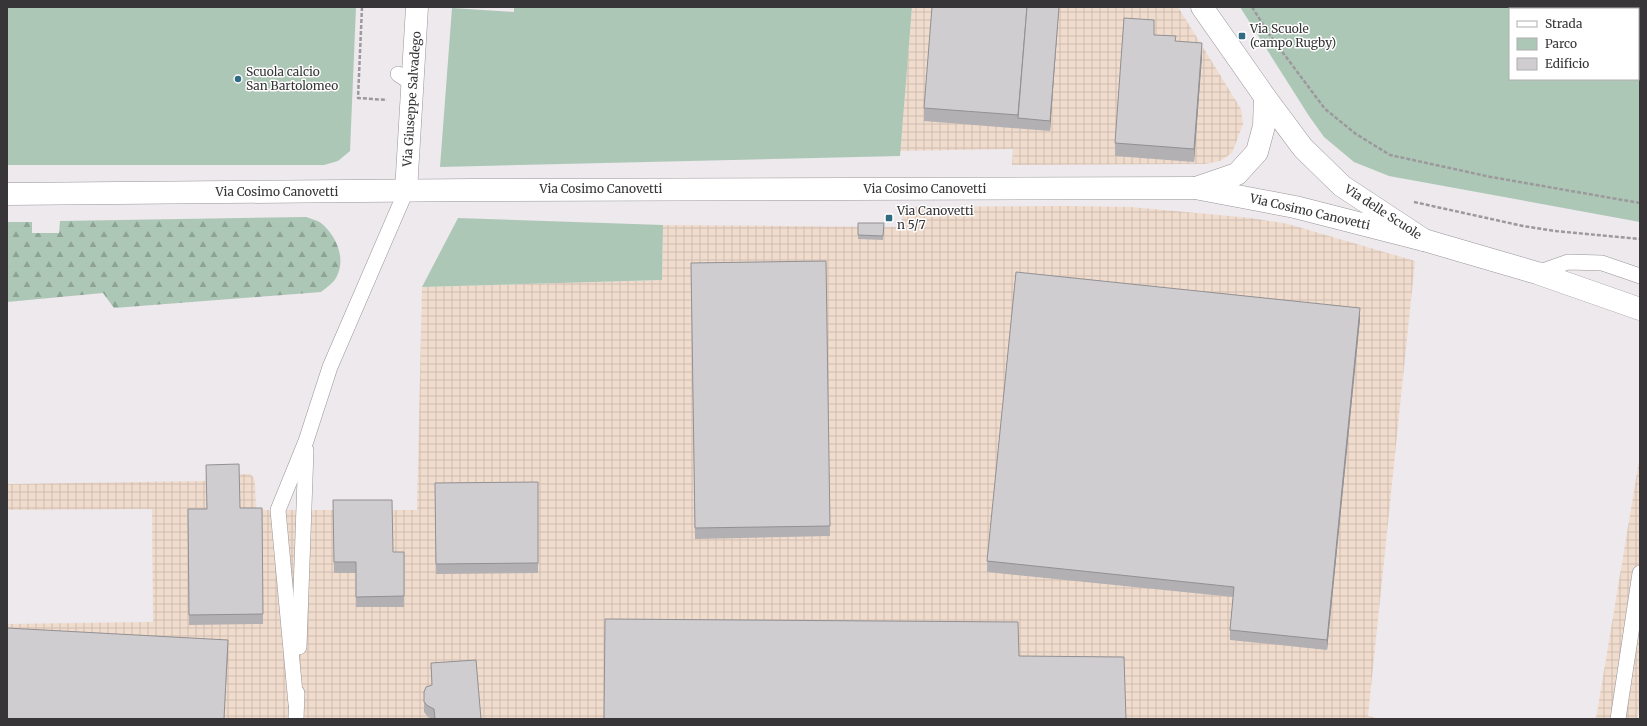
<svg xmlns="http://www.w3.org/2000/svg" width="1647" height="726" viewBox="0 0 1647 726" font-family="Merriweather,serif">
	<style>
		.industrial { fill: url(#industrial-grid) }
		.green { fill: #adc7b7; fill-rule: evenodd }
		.forest { fill: url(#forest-firs) }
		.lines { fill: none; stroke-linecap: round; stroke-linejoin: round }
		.lane-casing { stroke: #989598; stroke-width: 16 }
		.street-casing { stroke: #989598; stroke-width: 23 }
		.path { stroke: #9c999c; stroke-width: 2.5; stroke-dasharray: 4 2; stroke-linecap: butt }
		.lane { stroke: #fff; stroke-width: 15 }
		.street { stroke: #fff; stroke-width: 22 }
		.wall { fill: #b3b0b4 }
		.shaded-wall { fill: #929092 }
		.building { fill: #d0cdd1; stroke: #929092 }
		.poi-dot { fill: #306a83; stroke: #fff; stroke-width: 1.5 }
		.labels { text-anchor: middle; stroke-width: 3; stroke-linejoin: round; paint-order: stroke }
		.poi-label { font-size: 12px; fill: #373537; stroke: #fff; text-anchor: start }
		.street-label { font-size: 12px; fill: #373537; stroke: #fff }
	</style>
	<defs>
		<pattern id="industrial-grid" width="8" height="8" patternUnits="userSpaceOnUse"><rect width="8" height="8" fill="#f0dccd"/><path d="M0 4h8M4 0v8" fill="none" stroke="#cebdb1"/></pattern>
		<pattern id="forest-firs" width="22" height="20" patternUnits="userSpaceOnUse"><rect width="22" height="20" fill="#adc7b7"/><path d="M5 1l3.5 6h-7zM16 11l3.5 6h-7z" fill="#8ea296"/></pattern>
	</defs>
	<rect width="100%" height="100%" fill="#ede9ed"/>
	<g class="industrial">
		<path d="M 912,7 L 1178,7 L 1241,109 L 1243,124 L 1232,153 L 1220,161 L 1205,164 L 1012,165 L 1013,149 L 900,151 Z"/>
		<path d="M 1068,206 L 1131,207 L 1251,218 L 1288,224 L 1415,261 L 1368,716 L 1382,719 L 7,719 L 7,624 L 153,622 L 152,509 L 7,510 L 7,484 L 205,481 L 206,475 L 250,474 L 254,478 L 255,483 L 256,510 L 417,510 L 422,287 L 662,280 L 663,225 L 901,227 L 903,207 Z"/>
		<path d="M 1640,455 L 1640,702 L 1637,719 L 1596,719 Z"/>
	</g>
	<g class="green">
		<path d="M 7,7 L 356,7 L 350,151 L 338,161 L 324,165 L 7,165 Z"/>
		<path d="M 514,7 L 912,7 L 900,156 L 440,167 L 452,8 L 514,12 Z"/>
		<path d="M 1240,7 L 1640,7 L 1640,222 L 1389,176 L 1354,162 L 1324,137 L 1309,116 ZM 1510,9 L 1638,9 L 1638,79 L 1510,79 Z"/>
		<path d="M 458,218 L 663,225 L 662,280 L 422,287 Z"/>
	</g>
	<path class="forest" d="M 306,217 C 311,219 317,220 321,223 C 336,235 346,258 337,276 C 334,283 327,287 321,292 L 114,308 L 103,293 L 7,302 L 7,222 L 32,222 L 32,233 L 59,233 L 60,221 Z"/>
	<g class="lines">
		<g class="lane-casing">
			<g id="lane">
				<path d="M 398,74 L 413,84"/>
				<path d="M 1537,273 L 1568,262 L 1602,263 L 1640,276"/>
				<path d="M 299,647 L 306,450"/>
				<path d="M 296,704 L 278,510 L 306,441 L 330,367 L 406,191"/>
				<path d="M 296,719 L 297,693"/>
				<path d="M 1618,719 L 1640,573"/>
			</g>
		</g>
		<g class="street-casing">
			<g id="street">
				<path d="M 1202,7 L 1265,97 L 1303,148 L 1342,186 L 1424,240 L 1537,273 L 1640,309"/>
				<path d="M 1196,188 L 1237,174 L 1257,152 L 1264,126 L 1265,97"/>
				<path d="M 406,191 L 417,7"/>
				<path d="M 7,194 L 472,190 L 1195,188 L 1295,207 L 1424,240"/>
			</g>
		</g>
		<g class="path">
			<path d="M 362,7 L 358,98 L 387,100"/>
			<path d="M 1252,7 L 1269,34 L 1325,109 L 1356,134 L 1390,155 L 1491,177 L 1640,203"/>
			<path d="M 1414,202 L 1523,226 L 1555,231 L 1640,239"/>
		</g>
		<use href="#lane" class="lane"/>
		<use href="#street" class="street"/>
	</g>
	<g class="wall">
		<path d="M 1059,7 L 1050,131 L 924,121 L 924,108 Z"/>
		<path d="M 1154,35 L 1176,41 L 1202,56 L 1194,162 L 1115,156 L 1115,143 Z"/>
		<path d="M 858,223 L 884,223 L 883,240 L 858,239 Z"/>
		<path d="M 826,261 L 830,536 L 695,539 L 691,263 Z"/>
		<path d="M 1360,319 L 1327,650 L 1230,640 L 1230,630 L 1233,597 L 987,572 L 987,561 Z"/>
		<path d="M 538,482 L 538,573 L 436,574 L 435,483 Z"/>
		<path d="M 333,500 L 393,552 L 404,552 L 404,607 L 356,607 L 356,573 L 334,573 Z"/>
		<path d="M 262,508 L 263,624 L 189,625 L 188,509 Z"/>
		<path d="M 431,663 L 481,719 L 433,719 L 428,717 L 424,712 L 424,692 L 432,685 Z"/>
	</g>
	<g class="shaded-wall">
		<path d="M 1059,7 L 1050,131 L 1050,121 Z"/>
		<path d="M 1202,43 L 1202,56 L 1194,162 L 1194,149 Z"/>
		<path d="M 1360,308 L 1360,319 L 1327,650 L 1327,640 Z"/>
		<path d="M 228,640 L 228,651 L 224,719 Z"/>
	</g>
	<g class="building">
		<path d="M 932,7 L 1027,7 L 1018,115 L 924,108 Z"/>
		<path d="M 1027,7 L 1059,7 L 1050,121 L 1018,118 Z"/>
		<path d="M 1124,18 L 1154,20 L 1154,35 L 1176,36 L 1175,41 L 1202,43 L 1194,149 L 1115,143 Z"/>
		<path d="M 858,223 L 884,223 L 883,236 L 858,235 Z"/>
		<path d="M 826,261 L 830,526 L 695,528 L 691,263 Z"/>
		<path d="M 1016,272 L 1360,308 L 1327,640 L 1230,630 L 1234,587 L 987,561 Z"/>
		<path d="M 239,464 L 240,508 L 262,508 L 263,614 L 189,615 L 188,509 L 207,509 L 206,465 Z"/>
		<path d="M 538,482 L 538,563 L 436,564 L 435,483 Z"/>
		<path d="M 333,500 L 392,500 L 393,552 L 404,552 L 404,596 L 356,597 L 356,562 L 334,562 Z"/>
		<path d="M 605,619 L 1018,622 L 1019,656 L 1124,657 L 1126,719 L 604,719 Z"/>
		<path d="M 7,628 L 228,640 L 224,719 L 7,719 Z"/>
		<path d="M 476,660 L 481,719 L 435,719 L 434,709 L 428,706 L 424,702 L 424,692 L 426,687 L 432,685 L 431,663 Z"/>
	</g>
	<g class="poi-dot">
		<rect x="1238" y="32" width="8" height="8" rx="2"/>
		<circle cx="238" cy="79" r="4"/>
		<rect x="885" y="214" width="8" height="8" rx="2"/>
	</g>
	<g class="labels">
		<g class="poi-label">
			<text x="1250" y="33">Via Scuole<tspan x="1250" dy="14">(campo Rugby)</tspan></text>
			<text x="246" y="76">Scuola calcio<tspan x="246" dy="14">San Bartolomeo</tspan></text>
			<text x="897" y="215">Via Canovetti<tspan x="897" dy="14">n 5/7</tspan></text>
		</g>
		<g class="street-label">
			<text transform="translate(412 99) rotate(-86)" y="4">Via Giuseppe Salvadego</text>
			<text x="601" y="193">Via Cosimo Canovetti</text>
			<text x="925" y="193">Via Cosimo Canovetti</text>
			<text x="277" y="196">Via Cosimo Canovetti</text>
			<text transform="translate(1310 212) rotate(13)" y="4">Via Cosimo Canovetti</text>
			<text transform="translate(1383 212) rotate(33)" y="4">Via delle Scuole</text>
		</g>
	</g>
	<rect width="1647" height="726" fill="none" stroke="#373537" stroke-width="16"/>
	<rect x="1509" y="8" width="130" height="72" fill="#ffffff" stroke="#afaeaf"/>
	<rect x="1517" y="21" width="20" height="6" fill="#ffffff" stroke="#afaeaf"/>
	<text x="1545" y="28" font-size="12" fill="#373537">Strada</text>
	<rect x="1517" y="38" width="20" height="12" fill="#adc7b7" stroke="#afaeaf"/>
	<text x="1545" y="48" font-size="12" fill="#373537">Parco</text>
	<rect x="1517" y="58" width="20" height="12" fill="#d0cdd1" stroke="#afaeaf"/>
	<text x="1545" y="68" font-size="12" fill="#373537">Edificio</text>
</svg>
